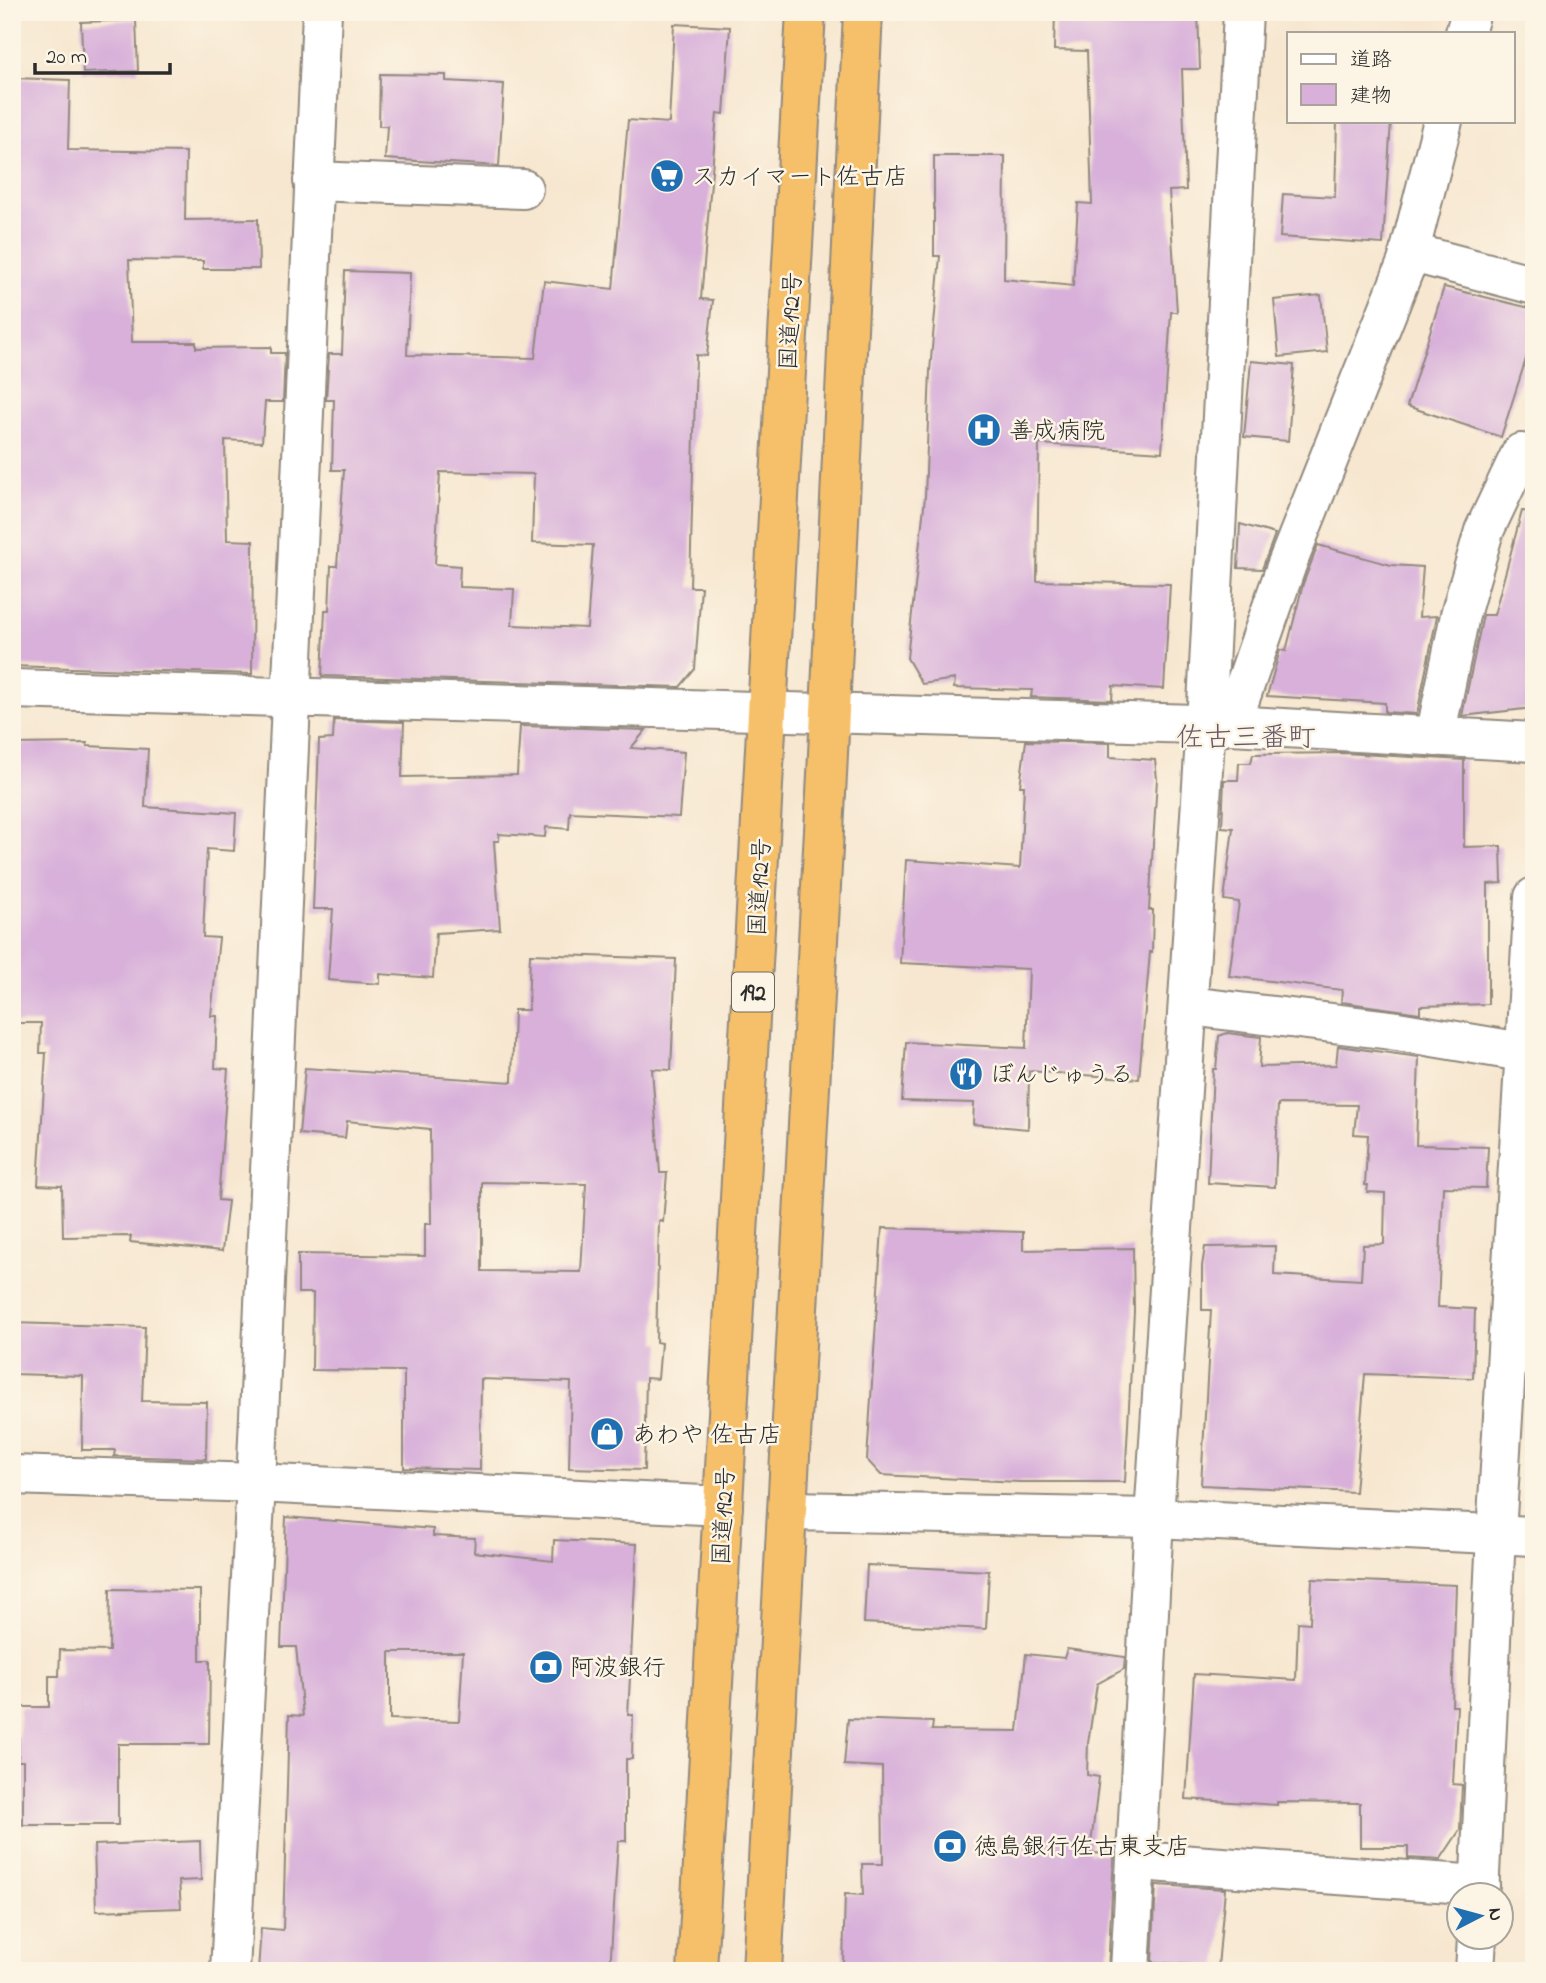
<svg xmlns="http://www.w3.org/2000/svg" width="1546" height="1983" viewBox="0 0 1546 1983" font-family="'Indie Flower','Klee One',sans-serif">
	<style>
		.building { fill: #d8b0da; fill-rule: evenodd }
		.lines { fill: none; stroke-linecap: round; stroke-linejoin: round }
		.minor-casing { stroke: #91897e; stroke-width: 42 }
		.trunk-casing { stroke: #91897e; stroke-width: 42 }
		.minor { stroke: #fff; stroke-width: 38 }
		.trunk { stroke: #f6c06b; stroke-width: 38 }
		.labels { text-anchor: middle; stroke-width: 5; stroke-linejoin: round; paint-order: stroke }
		.shield { fill: #fcf5e5; stroke: #6a6863; stroke-width: 2 }
		.shield-label { font-size: 23px; font-weight: bold; fill: #2b2b2b }
		.poi-label { font-size: 24px; fill: #2b2b2b; stroke: #fcf5e5; text-anchor: start }
		.street-label { font-size: 24px; fill: #2b2b2b; stroke: #fcf5e5 }
		.quarter-label { font-size: 28px; fill: #685a68; stroke: #fcf5e5 }
	</style>
	<rect width="100%" height="100%" fill="#fcf5e5"/>
	<filter id="ink" filterUnits="userSpaceOnUse"><feTurbulence type="fractalNoise" baseFrequency=".0143" numOctaves="2"/><feDisplacementMap in="SourceGraphic" scale="14" xChannelSelector="R" yChannelSelector="G"/><feConvolveMatrix kernelMatrix="1 2 1 2 8 2 1 2 1" color-interpolation-filters="sRGB"/></filter>
	<filter id="wash" filterUnits="userSpaceOnUse"><feTurbulence type="fractalNoise" baseFrequency=".00686" numOctaves="4" result="noise"/><feDisplacementMap in="SourceGraphic" scale="28" xChannelSelector="R" yChannelSelector="G"/><feGaussianBlur stdDeviation="1.57" result="paint"/><feColorMatrix in="noise" values="0 0 0 0 0 0 0 0 0 0 0 0 0 0 0 0 0 1.4 0 .05"/><feComposite in="paint" operator="in"/></filter>
	<g filter="url(#wash)">
		<rect width="100%" height="100%" fill="#f7e7d0"/>
		<g id="blocks">
			<g class="building">
				<path d="M 1055,12 L 1198,12 L 1200,69 L 1182,69 L 1186,190 L 1169,191 L 1177,312 L 1171,312 L 1162,452 L 1039,444 L 1037,581 L 1170,584 L 1164,689 L 1113,686 L 1112,700 L 1031,697 L 1032,690 L 954,688 L 955,679 L 922,684 L 907,658 L 925,497 L 930,371 L 940,256 L 934,256 L 934,156 L 1005,156 L 1004,279 L 1073,286 L 1078,203 L 1092,204 L 1087,51 L 1054,50 Z"/>
				<path d="M 136,20 L 138,71 L 83,73 L 81,22 Z"/>
				<path d="M 674,24 L 730,27 L 724,114 L 717,113 L 701,299 L 713,300 L 707,356 L 696,355 L 690,587 L 701,587 L 695,669 L 680,687 L 322,676 L 325,610 L 329,610 L 331,566 L 337,566 L 344,470 L 332,470 L 334,400 L 326,400 L 329,354 L 342,354 L 345,271 L 410,273 L 407,355 L 535,358 L 544,281 L 613,289 L 628,120 L 669,123 ZM 440,472 L 534,474 L 532,543 L 593,545 L 587,628 L 512,625 L 514,589 L 459,587 L 460,566 L 435,564 Z"/>
				<path d="M 380,74 L 446,75 L 446,81 L 504,84 L 499,166 L 385,159 L 387,126 L 379,126 Z"/>
				<path d="M 12,78 L 70,80 L 68,149 L 71,150 L 186,152 L 185,220 L 258,219 L 259,269 L 203,269 L 203,261 L 129,260 L 132,342 L 196,342 L 196,348 L 271,347 L 271,353 L 285,353 L 283,402 L 265,402 L 262,442 L 225,440 L 227,540 L 253,541 L 252,674 L 12,666 Z"/>
				<path d="M 1337,121 L 1391,121 L 1383,244 L 1280,237 L 1283,194 L 1335,197 Z"/>
				<path d="M 1444,287 L 1534,309 L 1534,334 L 1501,437 L 1407,406 Z"/>
				<path d="M 1321,295 L 1327,352 L 1279,357 L 1274,300 Z"/>
				<path d="M 1251,361 L 1294,365 L 1288,441 L 1244,437 Z"/>
				<path d="M 1522,511 L 1534,512 L 1533,708 L 1462,716 L 1483,615 L 1494,615 Z"/>
				<path d="M 1240,524 L 1275,534 L 1262,569 L 1238,568 Z"/>
				<path d="M 1318,545 L 1391,565 L 1423,567 L 1419,617 L 1437,616 L 1417,714 L 1385,712 L 1385,703 L 1267,696 L 1280,650 L 1286,651 L 1303,584 Z"/>
				<path d="M 334,720 L 404,722 L 402,777 L 517,775 L 520,726 L 646,730 L 631,748 L 684,752 L 679,817 L 570,812 L 569,829 L 546,827 L 545,837 L 499,834 L 499,841 L 494,841 L 500,929 L 436,933 L 433,978 L 380,974 L 380,984 L 328,980 L 333,909 L 313,909 L 319,740 L 333,739 Z"/>
				<path d="M 1026,741 L 1110,743 L 1110,757 L 1155,760 L 1157,779 L 1149,910 L 1153,910 L 1152,952 L 1150,952 L 1139,1079 L 1029,1071 L 1028,1129 L 973,1124 L 974,1103 L 902,1101 L 906,1042 L 1026,1048 L 1029,969 L 900,963 L 906,860 L 1020,868 L 1024,786 L 1020,786 Z"/>
				<path d="M 87,743 L 87,746 L 148,749 L 145,807 L 236,813 L 234,851 L 207,849 L 203,937 L 219,938 L 211,1016 L 217,1016 L 215,1068 L 228,1069 L 218,1200 L 228,1201 L 222,1251 L 130,1242 L 131,1236 L 63,1237 L 62,1186 L 38,1185 L 46,1053 L 40,1053 L 41,1023 L 12,1023 L 12,744 Z"/>
				<path d="M 1343,753 L 1464,760 L 1464,847 L 1501,846 L 1502,883 L 1488,884 L 1488,1004 L 1420,1006 L 1420,1013 L 1341,1002 L 1342,990 L 1229,976 L 1239,902 L 1224,900 L 1233,828 L 1222,827 L 1224,780 L 1238,780 L 1239,763 L 1251,763 L 1253,754 Z"/>
				<path d="M 530,954 L 676,959 L 671,1070 L 652,1069 L 660,1173 L 667,1173 L 663,1222 L 659,1221 L 656,1342 L 661,1343 L 658,1379 L 646,1378 L 644,1470 L 569,1468 L 571,1382 L 481,1379 L 480,1470 L 404,1468 L 404,1371 L 312,1370 L 313,1293 L 298,1293 L 298,1254 L 425,1256 L 425,1224 L 431,1224 L 430,1129 L 347,1121 L 345,1138 L 299,1134 L 305,1068 L 512,1082 L 514,1010 L 528,1010 ZM 482,1182 L 586,1184 L 581,1272 L 482,1271 Z"/>
				<path d="M 1227,1033 L 1261,1037 L 1259,1067 L 1336,1065 L 1338,1046 L 1419,1057 L 1416,1145 L 1488,1147 L 1486,1188 L 1443,1187 L 1438,1307 L 1475,1309 L 1473,1378 L 1365,1374 L 1355,1492 L 1201,1485 L 1211,1310 L 1202,1310 L 1202,1266 L 1205,1247 L 1275,1246 L 1274,1275 L 1361,1280 L 1363,1245 L 1384,1244 L 1385,1193 L 1367,1192 L 1368,1185 L 1365,1185 L 1368,1135 L 1354,1134 L 1357,1105 L 1278,1104 L 1275,1187 L 1208,1183 L 1213,1069 L 1216,1069 L 1219,1036 Z"/>
				<path d="M 882,1228 L 1023,1232 L 1023,1250 L 1133,1248 L 1134,1311 L 1125,1482 L 1019,1482 L 881,1475 L 867,1460 Z"/>
				<path d="M 12,1323 L 145,1327 L 142,1401 L 207,1402 L 206,1459 L 114,1456 L 115,1450 L 82,1450 L 83,1376 L 12,1374 Z"/>
				<path d="M 286,1517 L 433,1529 L 433,1536 L 475,1538 L 474,1552 L 553,1561 L 554,1540 L 637,1544 L 628,1715 L 633,1715 L 632,1759 L 626,1759 L 626,1841 L 618,1841 L 610,1971 L 258,1971 L 261,1928 L 283,1930 L 289,1715 L 303,1716 L 296,1647 L 281,1647 ZM 390,1652 L 463,1652 L 459,1721 L 390,1719 Z"/>
				<path d="M 867,1565 L 989,1571 L 986,1629 L 864,1623 Z"/>
				<path d="M 1312,1579 L 1456,1585 L 1452,1706 L 1457,1706 L 1453,1784 L 1462,1785 L 1460,1830 L 1440,1860 L 1408,1858 L 1408,1847 L 1360,1847 L 1360,1803 L 1277,1802 L 1277,1805 L 1186,1799 L 1194,1674 L 1296,1680 L 1298,1622 L 1310,1623 Z"/>
				<path d="M 110,1589 L 200,1590 L 200,1660 L 210,1660 L 209,1744 L 118,1744 L 118,1825 L 23,1825 L 23,1761 L 18,1761 L 20,1707 L 49,1707 L 49,1676 L 59,1676 L 60,1650 L 109,1651 Z"/>
				<path d="M 1067,1649 L 1125,1657 L 1124,1669 L 1097,1684 L 1088,1743 L 1087,1775 L 1099,1777 L 1090,1853 L 1114,1854 L 1108,1971 L 979,1971 L 979,1968 L 843,1964 L 845,1894 L 863,1895 L 862,1864 L 883,1864 L 882,1767 L 844,1765 L 848,1719 L 933,1722 L 932,1730 L 1018,1731 L 1026,1654 L 1064,1658 Z"/>
				<path d="M 200,1841 L 201,1880 L 179,1881 L 181,1908 L 96,1911 L 94,1845 Z"/>
				<path d="M 1156,1885 L 1225,1889 L 1218,1967 L 1152,1962 Z"/>
			</g>
		</g>
	</g>
	<g filter="url(#ink)">
		<use href="#blocks" fill-opacity="0" stroke="#91897e" stroke-width="2"/>
		<g class="lines">
			<g class="minor-casing">
				<g id="minor">
					<path d="M 1465,33 L 1471,12"/>
					<path d="M 313,181 L 523,189"/>
					<path d="M 1409,252 L 1534,285"/>
					<path d="M 12,689 L 1231,725 L 1534,742"/>
					<path d="M 1231,725 L 1287,564 L 1407,262 L 1443,121"/>
					<path d="M 1435,737 L 1460,615 L 1484,531 L 1521,453"/>
					<path d="M 1189,1006 L 1391,1030 L 1534,1054"/>
					<path d="M 12,1475 L 256,1483 L 723,1506"/>
					<path d="M 789,1511 L 1154,1518 L 1534,1536"/>
					<path d="M 1137,1861 L 1480,1885"/>
					<path d="M 1479,1896 L 1496,1534 L 1534,897"/>
					<path d="M 230,1971 L 256,1483 L 322,12"/>
					<path d="M 1130,1971 L 1154,1518 L 1206,724 L 1243,12"/>
					<path d="M 1475,1971 L 1477,1938"/>
				</g>
			</g>
			<g class="trunk-casing">
				<g id="trunk">
					<path d="M 697,1971 L 806,12"/>
					<path d="M 762,1971 L 827,775 L 863,12"/>
				</g>
			</g>
			<use href="#minor" class="minor"/>
			<use href="#trunk" class="trunk"/>
		</g>
	</g>
	<defs>
		<g id="supermarket-disc" transform="scale(1.75)"><circle r="9.5" fill="#1f6fb2" stroke="#fcf5e5"/><path d="M-6-5.5h2.5l.6 2H6L4.5 2H-2.5L-4.4-4H-6ZM-1.5 3.2a1.3 1.3 0 1 0 .1 0ZM3 3.2a1.3 1.3 0 1 0 .1 0Z" fill="#fff"/></g>
		<g id="hospital-disc" transform="scale(1.75)"><circle r="9.5" fill="#1f6fb2" stroke="#fcf5e5"/><path d="M-5-5h3v3.5h4V-5h3V5h-3V1.5h-4V5h-3Z" fill="#fff"/></g>
		<g id="restaurant-disc" transform="scale(1.75)"><circle r="9.5" fill="#1f6fb2" stroke="#fcf5e5"/><path d="M-5-6h1v4h1v-4h1v4h1v-4h1v5L-1.5 .5V6h-2V.5L-5-1ZM5-6V6H3V1.5H1.5Q1.5-4 5-6Z" fill="#fff"/></g>
		<g id="shop-disc" transform="scale(1.75)"><circle r="9.5" fill="#1f6fb2" stroke="#fcf5e5"/><path d="M-5-2.5h2.3a2.7 3.5 0 0 1 5.4 0H5L5.5 6h-11ZM-1.5-2.5h3a1.5 2.3 0 0 0-3 0Z" fill="#fff"/></g>
		<g id="bank-disc" transform="scale(1.75)"><circle r="9.5" fill="#1f6fb2" stroke="#fcf5e5"/><path d="M-6-4H6V4H-6ZM0-2.3a2.3 2.3 0 1 0 0 4.6a2.3 2.3 0 1 0 0-4.6Z" fill="#fff"/></g>
	</defs>
	<g fill-rule="evenodd">
		<use href="#supermarket-disc" x="667" y="176"/>
		<use href="#hospital-disc" x="984" y="430"/>
		<use href="#restaurant-disc" x="966" y="1074"/>
		<use href="#shop-disc" x="607" y="1434"/>
		<use href="#bank-disc" x="546" y="1667"/>
		<use href="#bank-disc" x="950" y="1846"/>
	</g>
	<g class="labels">
		<rect class="shield" x="732" y="972.5" width="42" height="39" rx="5"/>
		<g class="shield-label">
			<text x="753" y="1000">192</text>
		</g>
		<g class="poi-label">
			<text x="692" y="184">スカイマート佐古店</text>
			<text x="1009" y="438">善成病院</text>
			<text x="990" y="1082">ぼんじゅうる</text>
			<text x="632" y="1442">あわや 佐古店</text>
			<text x="570" y="1675">阿波銀行</text>
			<text x="974" y="1854">徳島銀行佐古東支店</text>
		</g>
		<g class="street-label">
			<text transform="translate(790 321) rotate(-87)" y="8">国道192号</text>
			<text transform="translate(759 887) rotate(-87)" y="8">国道192号</text>
			<text transform="translate(723 1516) rotate(-87)" y="8">国道192号</text>
		</g>
		<g class="quarter-label">
			<text x="1246" y="746">佐古三番町</text>
		</g>
	</g>
	<rect width="1546" height="1983" fill="none" stroke="#fcf5e5" stroke-width="42"/>
	<rect x="1287" y="32" width="228" height="91" fill="#fcf5e5" stroke="#a8a49b" stroke-width="2"/>
	<rect x="1301" y="54" width="35" height="10" fill="#ffffff" stroke="#a8a49b" stroke-width="2"/>
	<text x="1350" y="66" font-size="21" fill="#2b2b2b">道路</text>
	<rect x="1301" y="84" width="35" height="21" fill="#d8b0da" stroke="#a8a49b" stroke-width="2"/>
	<text x="1350" y="102" font-size="21" fill="#2b2b2b">建物</text>
	<g transform="translate(1480 1916) rotate(84)"><circle r="33" fill="#fcf5e5" stroke="#a8a49b" stroke-width="2"/>
	<path d="M0-5L12 26L0 18L-12 26Z" fill="#1f6fb2"/>
	<text y="-10" font-size="19" font-weight="bold" text-anchor="middle" fill="#2b2b2b">N</text>
	</g>
	<path d="M35 63v10h135v-10" fill="none" stroke="#2b2b2b" stroke-width="3.5"/>
	<text x="46" y="63" font-size="21" fill="#2b2b2b" stroke="#fcf5e5" stroke-width="5" paint-order="stroke">20 m</text>
</svg>
